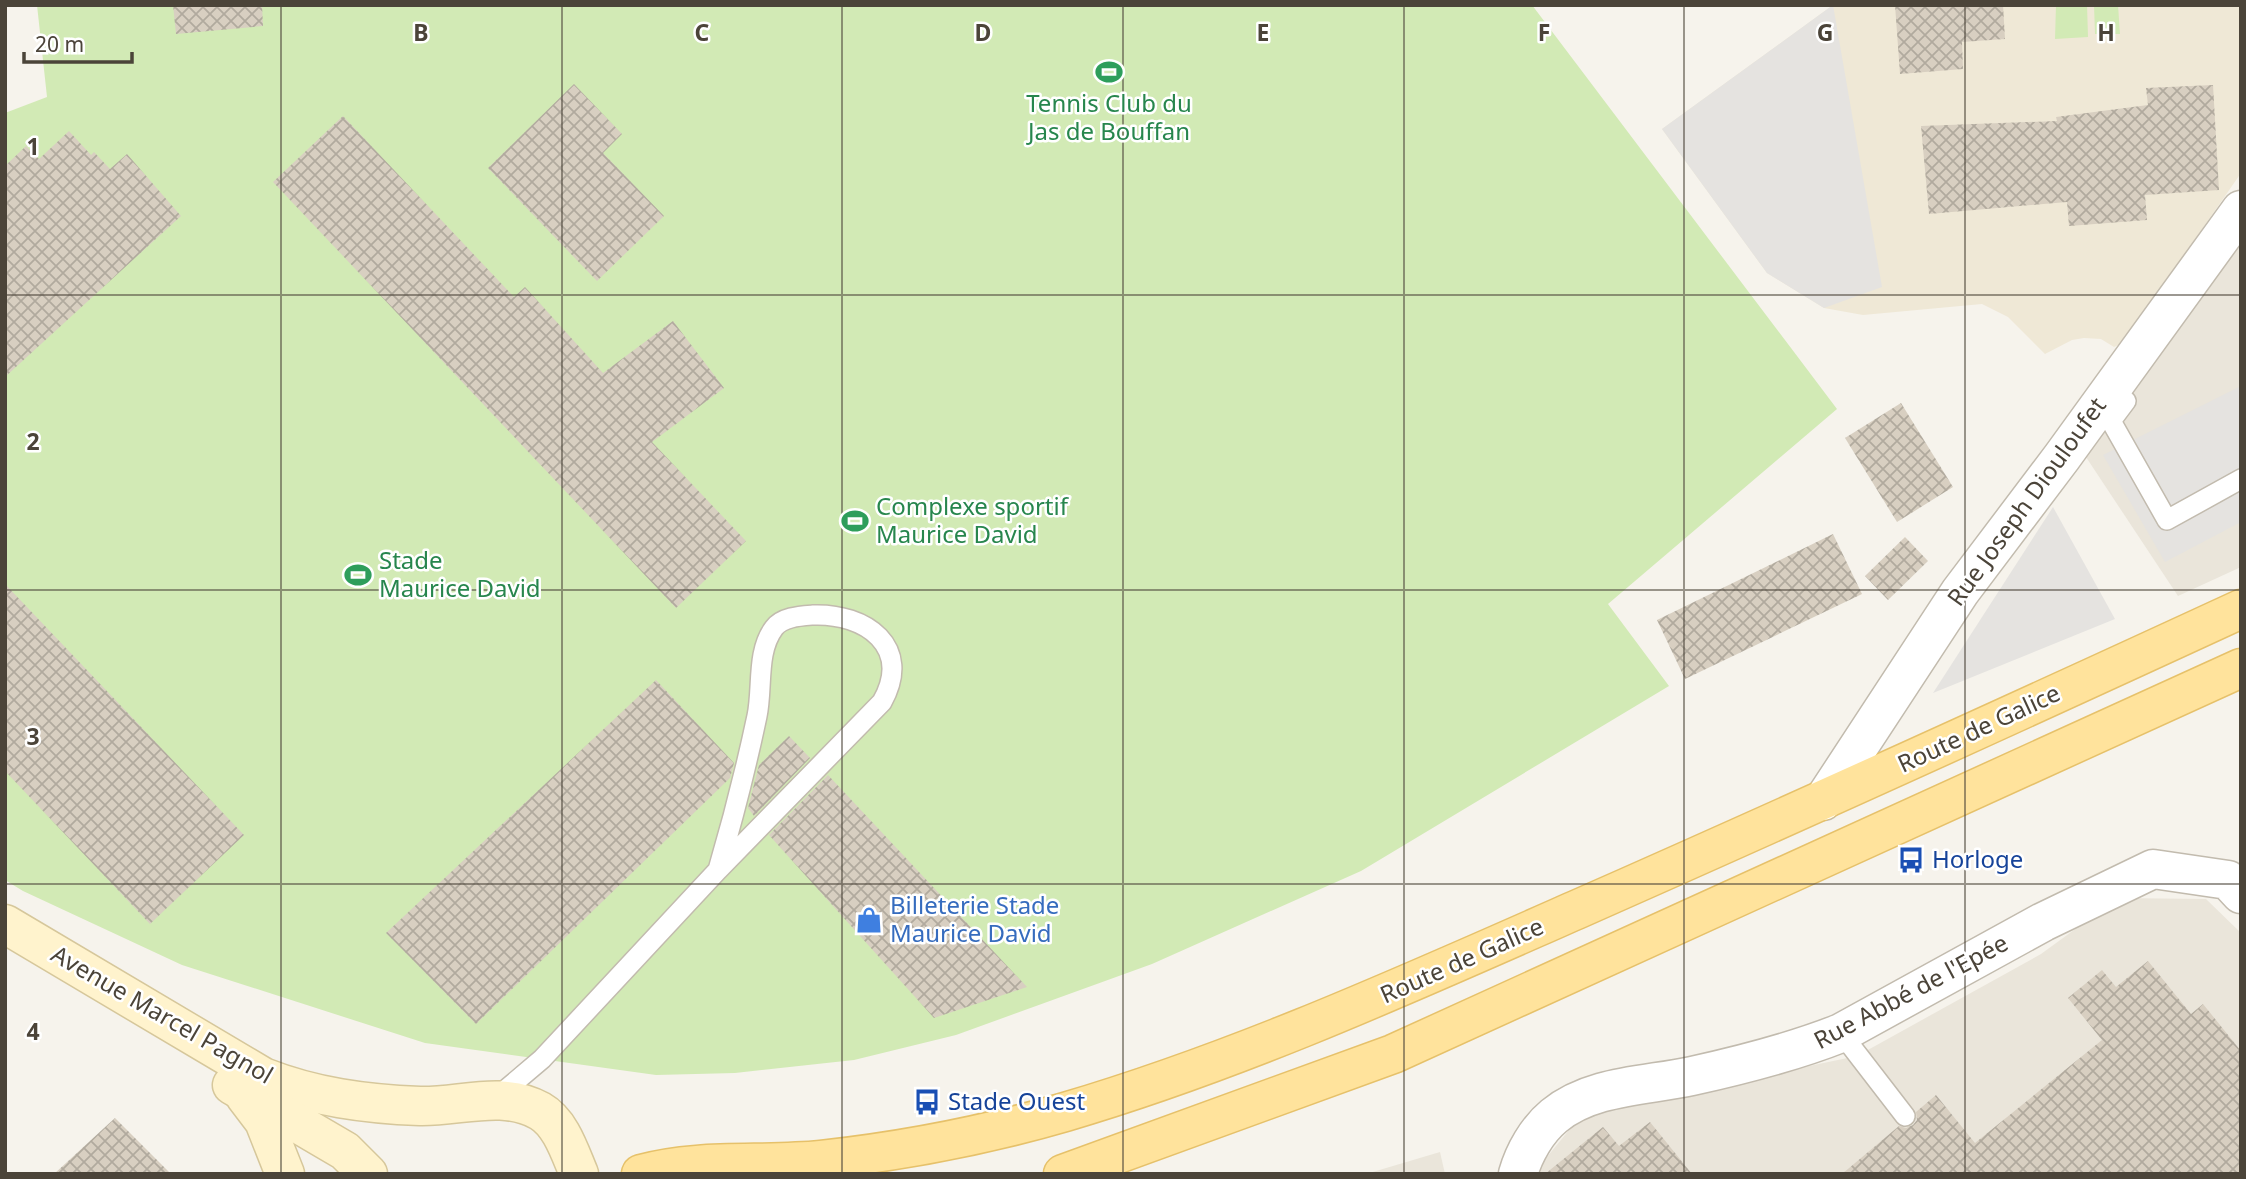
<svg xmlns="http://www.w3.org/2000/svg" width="2246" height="1179" viewBox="0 0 2246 1179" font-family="'Noto Sans',sans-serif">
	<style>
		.residential { fill: #eae5da }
		.education { fill: #efe8d6 }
		.green { fill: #d2eab5 }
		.parking { fill: #e5e3e0 }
		.building { fill: url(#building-cross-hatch) }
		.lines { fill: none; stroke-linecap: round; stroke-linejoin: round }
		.service-casing { stroke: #c2bbae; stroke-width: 22 }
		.minor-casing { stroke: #c2bbae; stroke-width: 41 }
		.secondary-casing { stroke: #d6c79b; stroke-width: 41 }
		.primary-casing { stroke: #e6c16a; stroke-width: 41 }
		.service { stroke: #fff; stroke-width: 19 }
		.minor { stroke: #fff; stroke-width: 38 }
		.secondary { stroke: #fff3cd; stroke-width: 38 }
		.primary { stroke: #ffe39c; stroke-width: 38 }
		.grid { fill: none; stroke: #4b4439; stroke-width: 2; stroke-opacity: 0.55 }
		.labels { text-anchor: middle; stroke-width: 5; stroke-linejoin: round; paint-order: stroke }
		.leisure-label { font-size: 24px; fill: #27864d; stroke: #fff; text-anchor: start }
		.street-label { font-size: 24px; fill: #4b4439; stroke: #fff }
		.transit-label { font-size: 24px; fill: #164399; stroke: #fff; text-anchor: start }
		.shop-label { font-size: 24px; fill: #366cbe; stroke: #fff; text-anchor: start }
		.grid-label { font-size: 23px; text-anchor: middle; font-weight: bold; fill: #4b4439; stroke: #fff; stroke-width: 5; stroke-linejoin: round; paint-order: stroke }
	</style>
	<defs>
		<pattern id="building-cross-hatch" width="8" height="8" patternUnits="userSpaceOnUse" patternTransform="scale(1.75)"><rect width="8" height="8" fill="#d8cfc1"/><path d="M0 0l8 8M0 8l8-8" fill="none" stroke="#b1aa9e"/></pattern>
	</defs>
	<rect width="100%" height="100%" fill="#f6f3ec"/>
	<g class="residential">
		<path d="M 2241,230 L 2241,567 L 2178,596 L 2082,451 Z"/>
		<path d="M 2118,898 L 2206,899 L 2241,933 L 2241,1174 L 1533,1174 L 1583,1113 L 1857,1056 L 2041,954 Z"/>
		<path d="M 1440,1152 L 1445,1174 L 1366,1174 Z"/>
	</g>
	<path class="education" d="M 1833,5 L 2241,5 L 2241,173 L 2123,343 L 2114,347 L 2101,339 L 2084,338 L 2072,340 L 2045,354 L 2008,317 L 1982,304 L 1863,315 L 1824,308 L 1767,273 L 1662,129 Z"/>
	<g class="green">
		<path d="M 37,5 L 1532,5 L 1837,409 L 1608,604 L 1669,686 L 1361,871 L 1152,964 L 956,1035 L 854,1060 L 735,1073 L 656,1075 L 425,1043 L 182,965 L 23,891 L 5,880 L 5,113 L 47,97 Z"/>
		<path d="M 2056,5 L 2087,5 L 2088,37 L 2055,39 Z"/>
		<path d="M 2094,5 L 2118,5 L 2120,34 L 2095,34 Z"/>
	</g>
	<g class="parking">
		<path d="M 1833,5 L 1882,287 L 1824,308 L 1767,273 L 1662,129 Z"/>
		<path d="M 2241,386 L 2241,522 L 2165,562 L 2103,455 Z"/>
		<path d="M 2053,507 L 2115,619 L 1933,693 Z"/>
	</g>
	<g class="building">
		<path d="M 173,5 L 262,5 L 263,26 L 176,34 Z"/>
		<path d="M 1895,5 L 2003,5 L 2005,39 L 1962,42 L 1963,69 L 1900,74 Z"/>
		<path d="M 574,84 L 622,134 L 603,153 L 664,216 L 597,281 L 488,168 Z"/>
		<path d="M 2213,85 L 2219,190 L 2145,195 L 2147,220 L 2069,226 L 2067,202 L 1929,214 L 1921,126 L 2057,121 L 2056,117 L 2148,105 L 2146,88 Z"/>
		<path d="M 343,116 L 514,297 L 525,287 L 603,373 L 673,321 L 724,388 L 652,442 L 746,541 L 676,608 L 273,182 Z"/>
		<path d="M 69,131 L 91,155 L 94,152 L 110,169 L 127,154 L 181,216 L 5,377 L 5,166 L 26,146 L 39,159 Z"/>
		<path d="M 1901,403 L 1953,487 L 1897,522 L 1845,438 Z"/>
		<path d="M 1833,534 L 1862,594 L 1685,679 L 1657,620 Z"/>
		<path d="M 1905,537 L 1928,561 L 1888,600 L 1865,576 Z"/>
		<path d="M 5,584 L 244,835 L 150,924 L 5,771 Z"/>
		<path d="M 656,680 L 734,763 L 730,778 L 476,1024 L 386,933 Z"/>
		<path d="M 789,736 L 810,758 L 754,816 L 748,808 L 759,765 Z"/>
		<path d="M 828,775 L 1027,987 L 934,1018 L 769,835 Z"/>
		<path d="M 2148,961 L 2191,1014 L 2203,1004 L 2241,1051 L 2241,1174 L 1842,1174 L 1899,1126 L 1906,1128 L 1913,1125 L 1917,1120 L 1916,1112 L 1936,1095 L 1975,1143 L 2102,1040 L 2068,998 L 2102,970 L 2116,987 Z"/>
		<path d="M 115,1118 L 171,1174 L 54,1174 Z"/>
		<path d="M 1650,1122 L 1692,1174 L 1545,1174 L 1603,1127 L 1619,1146 Z"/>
	</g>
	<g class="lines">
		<g class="service-casing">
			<g id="service">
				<path d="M 2126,401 L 2111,421 L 2167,520 L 2241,479"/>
				<path d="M 1841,1033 L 1905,1116"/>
				<path d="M 496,1098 L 542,1059 L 718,870 L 882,702 C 913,647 866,613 813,615 C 800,616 782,617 774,628 C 756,652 763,688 757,716 C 746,768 733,819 718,870"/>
			</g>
		</g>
		<g class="minor-casing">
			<g id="minor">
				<path d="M 1823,801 L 1960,592 L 2062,457 L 2241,210"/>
				<path d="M 1518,1174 C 1524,1153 1537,1130 1554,1116 C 1592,1085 1646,1086 1692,1076 C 1742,1065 1793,1052 1841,1033 L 2043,922 L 2153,869 L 2228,880 L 2241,894"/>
			</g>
		</g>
		<g class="secondary-casing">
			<g id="secondary">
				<path d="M 5,924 L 263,1077 C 314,1097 365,1104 420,1106 C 460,1107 502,1090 540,1111 C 561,1123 570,1153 579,1174"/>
				<path d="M 232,1085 L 345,1151 L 368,1174"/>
				<path d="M 245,1096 L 264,1121 L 285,1174"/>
			</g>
		</g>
		<g class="primary-casing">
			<g id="primary">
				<path d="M 641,1174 C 699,1158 761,1166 821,1160 C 902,1151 986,1135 1065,1112 C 1241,1060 1408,984 1576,910 C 1798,812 2020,711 2241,609"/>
				<path d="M 1063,1174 L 1393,1054 L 2241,668"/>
			</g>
		</g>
		<use href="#service" class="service"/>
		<use href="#minor" class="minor"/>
		<use href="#secondary" class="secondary"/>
		<use href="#primary" class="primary"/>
	</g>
	<path class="grid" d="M 281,5 L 281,1174M 562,5 L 562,1174M 842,5 L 842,1174M 1123,5 L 1123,1174M 1404,5 L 1404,1174M 1684,5 L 1684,1174M 1965,5 L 1965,1174M 5,295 L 2241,295M 5,590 L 2241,590M 5,884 L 2241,884"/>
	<defs>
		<g id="stadium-bare" transform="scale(2.1)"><path d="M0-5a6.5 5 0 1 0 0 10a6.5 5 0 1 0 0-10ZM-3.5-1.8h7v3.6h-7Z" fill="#2e9e5b" stroke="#fff" stroke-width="2.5" paint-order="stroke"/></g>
		<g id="bus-bare" transform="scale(2.1)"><path d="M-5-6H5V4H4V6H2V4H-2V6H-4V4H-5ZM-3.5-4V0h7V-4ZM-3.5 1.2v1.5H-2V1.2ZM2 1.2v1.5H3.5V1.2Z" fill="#1a4fb4" stroke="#fff" stroke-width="2.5" paint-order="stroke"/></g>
		<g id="shop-bare" transform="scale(2.1)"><path d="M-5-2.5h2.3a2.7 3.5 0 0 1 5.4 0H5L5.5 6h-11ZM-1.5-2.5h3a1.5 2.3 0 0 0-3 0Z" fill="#3f7fe0" stroke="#fff" stroke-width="2.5" paint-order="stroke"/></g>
	</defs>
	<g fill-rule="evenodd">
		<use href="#stadium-bare" x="1109" y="72"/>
		<use href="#stadium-bare" x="855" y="521"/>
		<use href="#stadium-bare" x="358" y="575"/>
		<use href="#bus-bare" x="1911" y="860"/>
		<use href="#shop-bare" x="869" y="920"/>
		<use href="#bus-bare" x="927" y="1102"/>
	</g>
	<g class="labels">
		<g class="leisure-label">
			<text x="1109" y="112" text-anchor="middle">Tennis Club du<tspan x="1109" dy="28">Jas de Bouffan</tspan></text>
			<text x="876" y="515">Complexe sportif<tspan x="876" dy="28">Maurice David</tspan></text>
			<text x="379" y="569">Stade<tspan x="379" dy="28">Maurice David</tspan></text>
		</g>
		<g class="street-label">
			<text transform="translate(2027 502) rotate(-54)" y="8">Rue Joseph Diouloufet</text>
			<text transform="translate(1979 729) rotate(-25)" y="8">Route de Galice</text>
			<text transform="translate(1462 961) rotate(-24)" y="8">Route de Galice</text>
			<text transform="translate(1911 992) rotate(-28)" y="8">Rue Abbé de l'Epée</text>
			<text transform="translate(162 1015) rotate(30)" y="8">Avenue Marcel Pagnol</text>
		</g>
		<g class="transit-label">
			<text x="1932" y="868">Horloge</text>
			<text x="948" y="1110">Stade Ouest</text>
		</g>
		<g class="shop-label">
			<text x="890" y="914">Billeterie Stade<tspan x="890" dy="28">Maurice David</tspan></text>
		</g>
	</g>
	<g class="grid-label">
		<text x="421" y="41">B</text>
		<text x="702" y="41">C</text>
		<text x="983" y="41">D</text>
		<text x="1263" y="41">E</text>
		<text x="1544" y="41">F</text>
		<text x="1825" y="41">G</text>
		<text x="2106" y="41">H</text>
		<text x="33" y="155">1</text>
		<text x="33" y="450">2</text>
		<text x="33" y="745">3</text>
		<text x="33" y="1040">4</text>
	</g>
	<rect width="2246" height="1179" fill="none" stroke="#4b4439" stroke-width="14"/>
	<path d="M24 52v10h108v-10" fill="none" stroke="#4b4439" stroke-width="3.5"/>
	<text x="35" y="52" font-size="21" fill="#4b4439" stroke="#ffffff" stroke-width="5" paint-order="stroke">20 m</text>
</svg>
